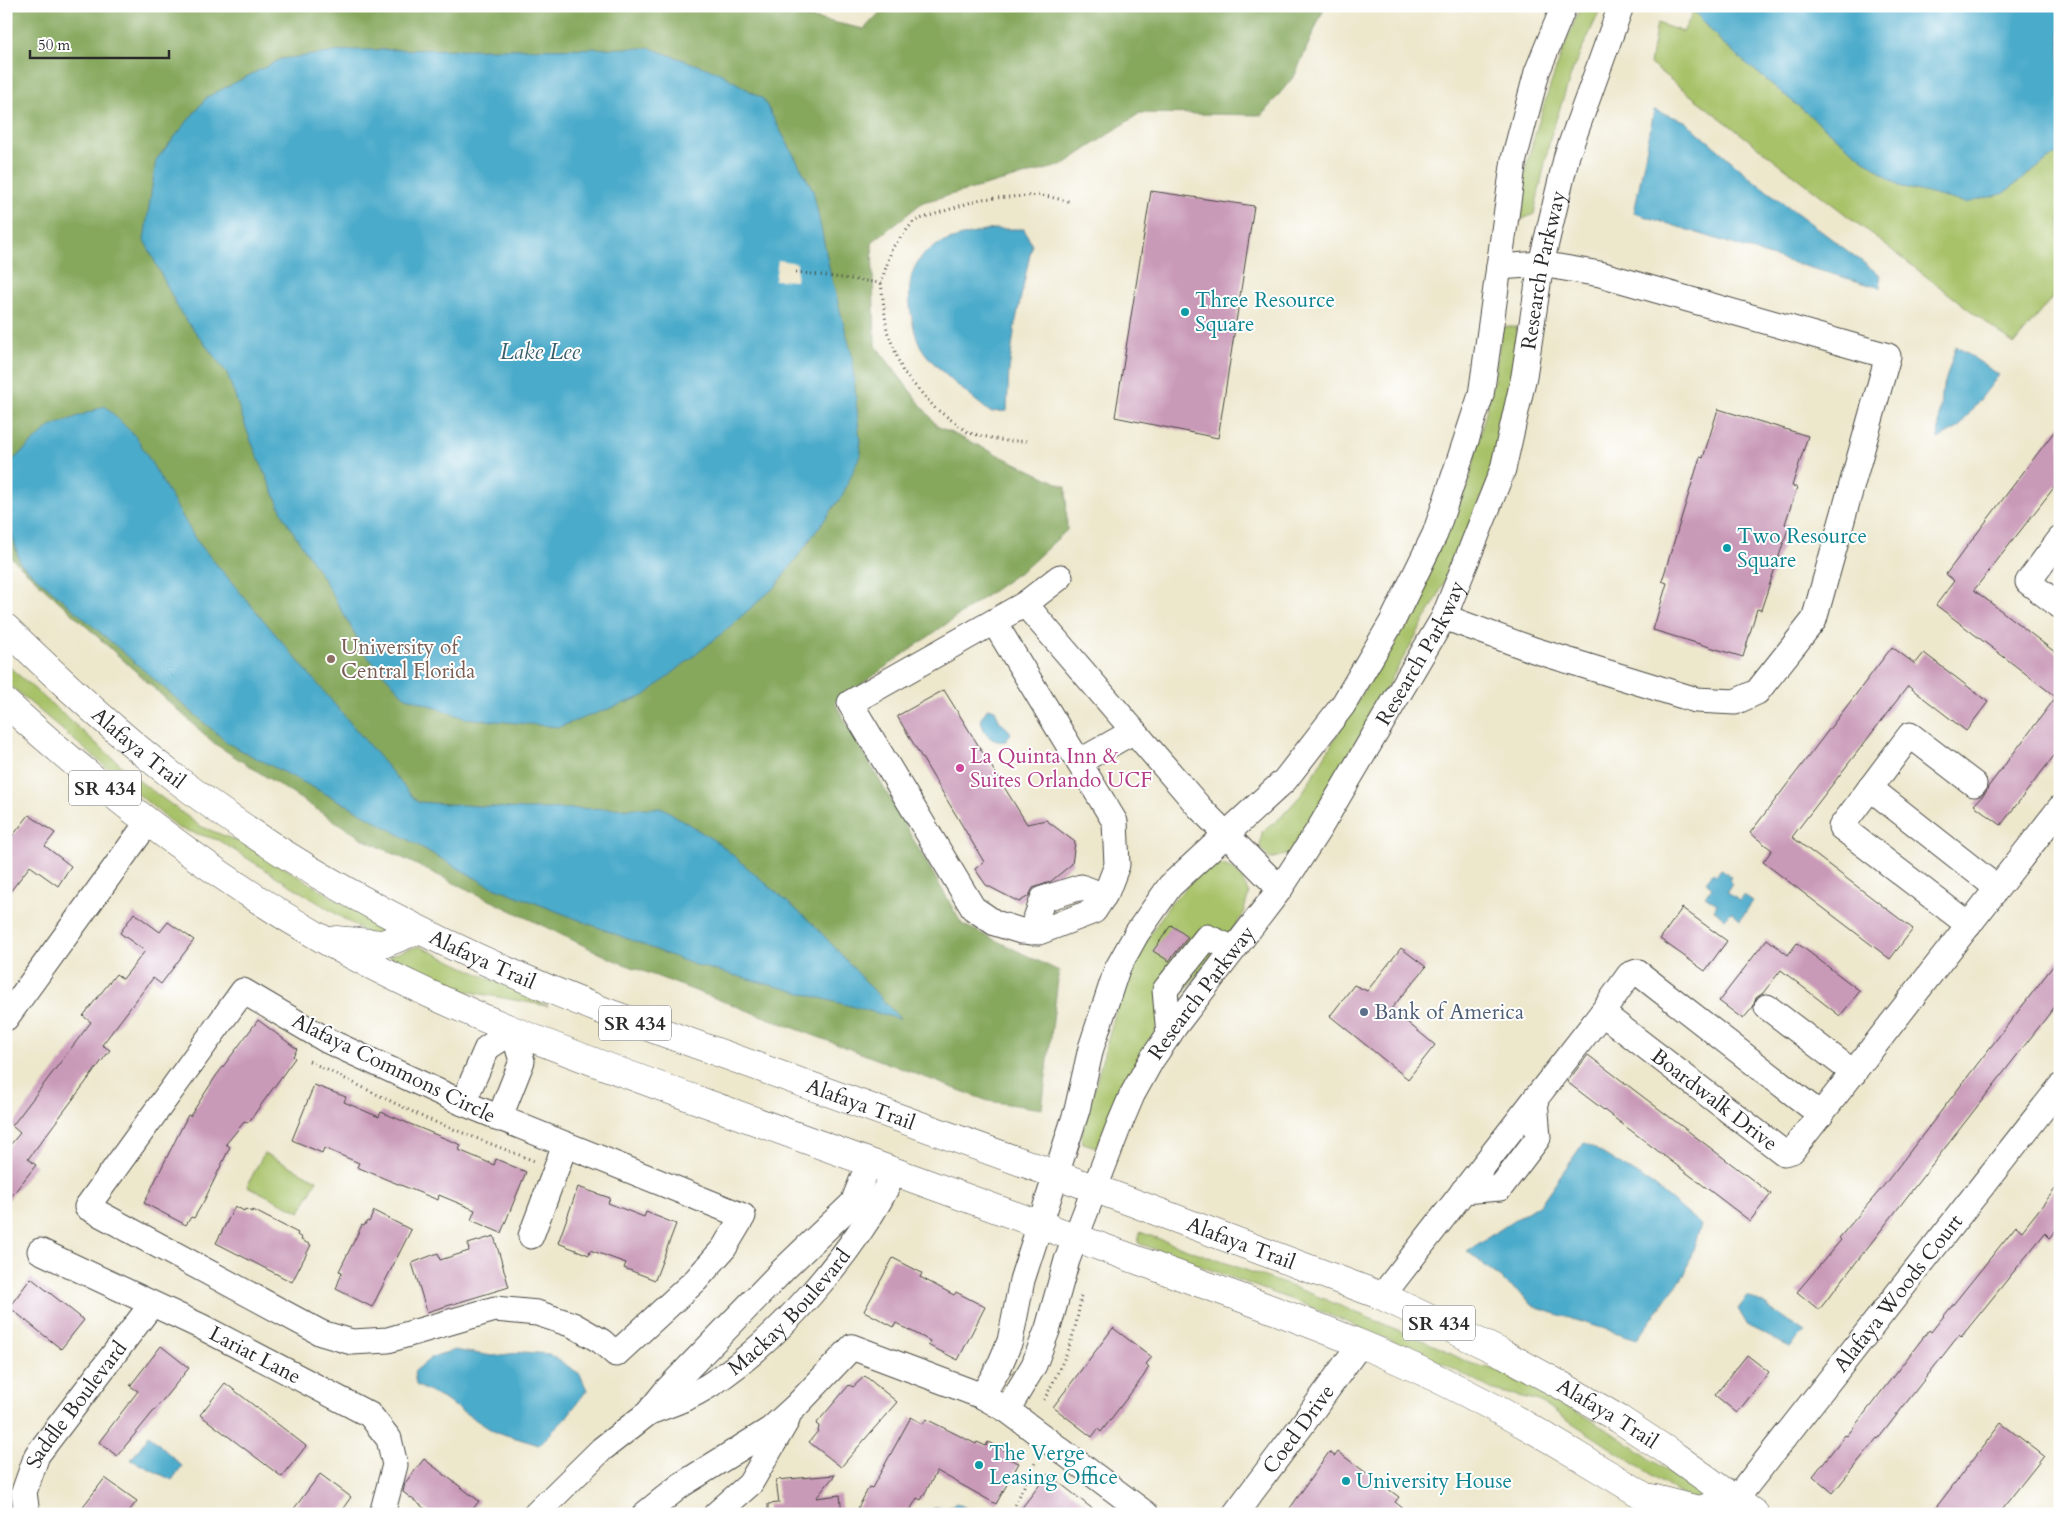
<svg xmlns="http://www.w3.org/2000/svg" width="2066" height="1520" viewBox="0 0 2066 1520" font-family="Cardo,serif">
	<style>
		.green { fill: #a8c269; stroke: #6a764a }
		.forest { fill: #86a85d; stroke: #586a44 }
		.water { fill: #4cabcb; stroke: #3c6b7b }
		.pier { fill: #ede7cc }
		.building { fill: #c99ab8 }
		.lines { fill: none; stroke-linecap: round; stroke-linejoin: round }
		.minor-casing { stroke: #484743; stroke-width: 27 }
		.major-casing { stroke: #484743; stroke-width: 29 }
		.path { stroke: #484743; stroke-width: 3; stroke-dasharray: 1 4; stroke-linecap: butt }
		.minor { stroke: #fff; stroke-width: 25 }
		.major { stroke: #fff; stroke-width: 28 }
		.culture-dot { fill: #0f9aa8; stroke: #fff; stroke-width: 2 }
		.education-dot { fill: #8d6e63; stroke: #fff; stroke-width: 2 }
		.hotel-dot { fill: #d1479c; stroke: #fff; stroke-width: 2 }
		.service-dot { fill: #5c6f8a; stroke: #fff; stroke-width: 2 }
		.labels { text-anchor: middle; stroke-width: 4; stroke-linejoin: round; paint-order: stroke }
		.shield { fill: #fff; stroke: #6b6b6b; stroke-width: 1 }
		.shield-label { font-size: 20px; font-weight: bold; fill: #2b2b2b }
		.street-label { font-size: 21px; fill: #2b2b2b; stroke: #fff }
		.culture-label { font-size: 21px; fill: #0d838f; stroke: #fff; text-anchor: start }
		.education-label { font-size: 21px; fill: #785e54; stroke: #fff; text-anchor: start }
		.hotel-label { font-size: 21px; fill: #b23c85; stroke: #fff; text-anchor: start }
		.service-label { font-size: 21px; fill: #4e5e75; stroke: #fff; text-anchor: start }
		.water-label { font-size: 22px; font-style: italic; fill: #385e6b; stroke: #fff }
	</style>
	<rect width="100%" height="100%" fill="#fff"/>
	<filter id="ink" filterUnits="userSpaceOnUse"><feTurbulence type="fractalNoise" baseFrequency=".02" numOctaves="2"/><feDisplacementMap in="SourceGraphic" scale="10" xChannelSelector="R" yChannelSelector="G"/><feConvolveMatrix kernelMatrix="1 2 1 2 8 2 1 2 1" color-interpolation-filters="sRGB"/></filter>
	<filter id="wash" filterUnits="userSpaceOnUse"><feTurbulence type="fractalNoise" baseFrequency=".0096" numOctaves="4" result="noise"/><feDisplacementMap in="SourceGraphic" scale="20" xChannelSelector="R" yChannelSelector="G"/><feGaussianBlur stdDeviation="1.12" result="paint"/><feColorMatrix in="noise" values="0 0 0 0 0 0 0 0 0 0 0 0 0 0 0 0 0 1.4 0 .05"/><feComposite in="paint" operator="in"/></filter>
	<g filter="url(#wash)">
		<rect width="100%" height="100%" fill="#ede7cc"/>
		<g class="green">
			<path d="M 1581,6 L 1602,6 L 1573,69 L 1551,135 L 1534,214 L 1523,219 L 1515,210 C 1532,140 1552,72 1581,6 Z"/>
			<path d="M 1694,11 L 1724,45 L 1848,147 L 1899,186 L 2002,194 L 2060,151 L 2060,288 L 2014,344 L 1650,64 L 1657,23 L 1683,32 Z"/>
			<path d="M 1502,327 L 1516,327 L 1519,356 L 1490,478 L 1437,598 L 1320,806 L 1289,854 L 1269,859 L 1260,847 L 1262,832 L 1280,818 L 1301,795 L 1373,676 L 1413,603 L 1468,485 L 1494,379 Z"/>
			<path d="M 6,664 L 138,780 L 200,826 L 247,845 L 393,934 L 368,934 L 218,840 L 178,828 L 13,688 L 6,681 Z"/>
			<path d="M 1220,864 C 1238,869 1241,877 1249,893 L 1242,917 L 1183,993 L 1143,1051 L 1102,1140 L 1096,1147 L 1083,1143 L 1081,1136 L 1128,968 L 1170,904 L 1202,871 Z"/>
			<path d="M 419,946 L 548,1006 L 459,990 L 388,956 Z"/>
			<path d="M 264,1153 L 317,1180 L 300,1212 L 247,1186 Z"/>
			<path d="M 1140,1232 L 1312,1294 L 1436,1346 L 1469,1363 L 1512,1374 L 1619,1437 L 1710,1501 L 1685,1497 L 1539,1401 L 1493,1390 L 1430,1357 L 1306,1305 L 1138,1243 Z"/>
		</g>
		<path class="forest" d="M 6,6 L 758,6 L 864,29 L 886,6 L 1325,6 L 1295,75 L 1262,115 L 1140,113 L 1063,165 L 923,202 L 872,242 L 875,345 L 937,426 L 1066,487 L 1067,530 L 1028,566 L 835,703 L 962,924 L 1059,971 L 1042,1109 L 988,1101 L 616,961 L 363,839 L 215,744 L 6,553 Z"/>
		<g class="water">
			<path d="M 1694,6 L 2060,6 L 2060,151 L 2002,194 L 1966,203 L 1899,186 L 1848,147 L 1724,45 L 1694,11 Z"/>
			<path d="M 650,48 L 720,73 L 763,99 L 813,190 L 831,276 L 852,355 L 861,453 L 842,496 L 776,586 L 720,635 L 644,696 L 559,727 L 464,718 L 404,696 L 368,657 L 324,580 L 285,519 L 250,439 L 227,373 L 180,312 L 144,240 L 156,160 L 207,97 L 281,59 L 351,50 Z"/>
			<path d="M 1654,110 L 1685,121 L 1758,184 L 1880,275 L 1881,288 L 1783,260 L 1634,213 Z"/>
			<path d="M 994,229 L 1024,229 L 1032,245 L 1015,325 L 1009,370 L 1007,411 L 990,412 C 969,395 947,378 929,358 C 917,345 914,330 911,313 C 901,247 941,240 994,229 Z"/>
			<path d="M 1956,346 L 1999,375 L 1958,428 L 1938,439 L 1941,395 Z"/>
			<path d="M 105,406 L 137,438 L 196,540 L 417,802 L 525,809 L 663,808 L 720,844 L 814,925 L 900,1019 L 695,965 L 484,883 L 351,807 L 229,744 L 20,563 L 6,512 L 6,466 L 50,427 Z"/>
			<path d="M 988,708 L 995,710 L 1000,722 L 1009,730 L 1011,734 L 1006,741 C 991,744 982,732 981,718 Z"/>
			<path d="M 1721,868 L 1731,877 L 1729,880 L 1732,883 L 1727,891 L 1739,901 L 1744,895 L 1753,901 L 1740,920 L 1731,912 L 1725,919 L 1714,910 L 1717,904 L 1705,896 L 1712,887 L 1706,882 L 1713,873 L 1716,875 Z"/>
			<path d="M 1584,1142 L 1652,1184 L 1701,1225 L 1685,1274 L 1637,1339 L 1537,1308 L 1467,1251 L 1541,1203 Z"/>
			<path d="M 1748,1296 L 1763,1304 L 1805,1332 L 1790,1347 L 1748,1326 L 1738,1309 Z"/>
			<path d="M 454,1350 L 493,1356 L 525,1352 L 549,1354 L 580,1374 L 587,1390 L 565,1419 L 539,1445 L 493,1431 L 445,1400 L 416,1385 L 414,1372 L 432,1357 Z"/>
			<path d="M 149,1435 L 182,1466 L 172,1480 L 131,1460 Z"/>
			<path d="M 956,1503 L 978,1514 L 930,1514 L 930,1511 L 934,1507 L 948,1508 Z"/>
		</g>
		<path class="pier" d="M 778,260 L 797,263 L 796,281 L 775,280 Z"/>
		<g id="blocks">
			<g class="building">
				<path d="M 1151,191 L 1254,206 L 1218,438 L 1115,417 Z"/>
				<path d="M 1718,409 L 1808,436 L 1792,486 L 1797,487 L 1785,524 L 1789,526 L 1761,610 L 1757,609 L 1743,657 L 1653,630 L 1667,583 L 1662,581 L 1700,457 L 1703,458 Z"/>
				<path d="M 2060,424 L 2060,480 L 1974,590 L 2060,656 L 2060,748 L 2001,825 L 1974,805 L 1986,792 L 1988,787 L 2056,697 L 1936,605 L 1954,581 L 1946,574 Z"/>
				<path d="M 1892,647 L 1915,664 L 1924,653 L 1988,702 L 1966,731 L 1908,686 L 1792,837 L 1913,929 L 1890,959 L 1763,862 L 1772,850 L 1750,833 Z"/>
				<path d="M 944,690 L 1027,824 L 1046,820 L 1075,842 L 1072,864 L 1050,882 L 1033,888 L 1029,896 L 1019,902 L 986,885 L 975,869 L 984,862 L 897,716 Z"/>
				<path d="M 29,815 L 55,833 L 45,846 L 71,866 L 58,886 L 30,866 L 6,897 L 6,844 Z"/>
				<path d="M 1682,908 L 1727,941 L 1705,971 L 1660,939 Z"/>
				<path d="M 134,913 L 160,932 L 168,922 L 194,940 L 161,984 L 153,978 L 102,1045 L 110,1050 L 28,1159 L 36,1165 L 6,1203 L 6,1150 L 20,1133 L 12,1126 L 91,1022 L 83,1016 L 116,974 L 123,979 L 145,951 L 120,933 Z"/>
				<path d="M 1171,925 L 1188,937 L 1169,961 L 1153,951 Z"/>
				<path d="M 1767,939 L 1788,955 L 1797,943 L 1860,991 L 1840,1016 L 1781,970 L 1763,993 L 1756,998 L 1753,1007 L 1743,1019 L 1719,1001 Z"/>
				<path d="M 1401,948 L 1426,967 L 1391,1009 L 1435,1045 L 1408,1079 L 1330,1016 L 1354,985 L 1367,991 Z"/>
				<path d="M 2060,957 L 2060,1000 L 1819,1310 L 1797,1292 L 1841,1240 L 1839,1238 L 1881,1189 Z"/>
				<path d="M 258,1020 L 297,1049 L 293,1056 L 295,1058 L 248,1123 L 245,1121 L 226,1144 L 230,1147 L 205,1199 L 194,1218 L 191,1217 L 186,1225 L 144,1203 L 188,1115 L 190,1116 L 216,1076 Z"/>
				<path d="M 1588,1055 L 1771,1194 L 1750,1221 L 1567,1082 Z"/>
				<path d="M 314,1085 L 346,1097 L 344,1102 L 379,1117 L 381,1112 L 461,1145 L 459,1150 L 494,1165 L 496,1159 L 526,1172 L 501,1233 L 471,1220 L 475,1210 L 439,1195 L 438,1200 L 388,1180 L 357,1167 L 359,1163 L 324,1148 L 322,1153 L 292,1140 Z"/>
				<path d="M 2060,1183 L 2060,1226 L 2050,1238 L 2045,1233 L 1961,1337 L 1959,1335 L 1878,1439 L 1877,1438 L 1833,1493 L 1813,1476 L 1845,1435 L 1847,1436 L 1929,1330 L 1931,1332 L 2016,1226 L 2022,1231 Z"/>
				<path d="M 578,1187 L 610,1198 L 608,1203 L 644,1217 L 646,1212 L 676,1224 L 655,1280 L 624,1268 L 626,1263 L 590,1250 L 589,1255 L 558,1243 Z"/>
				<path d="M 235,1206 L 244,1211 L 245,1209 L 252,1212 L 253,1210 L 298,1233 L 297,1235 L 302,1238 L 301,1240 L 311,1245 L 292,1282 L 216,1243 Z"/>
				<path d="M 374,1211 L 411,1230 L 372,1307 L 336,1289 L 342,1272 L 339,1271 L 362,1225 L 364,1226 L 367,1221 L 369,1222 Z"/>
				<path d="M 494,1236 L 509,1287 L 427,1312 L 412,1263 L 438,1253 L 440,1260 L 469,1251 L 468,1244 Z"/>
				<path d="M 893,1258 L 922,1273 L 920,1277 L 954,1295 L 956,1292 L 985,1307 L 958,1360 L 928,1345 L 930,1341 L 896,1323 L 894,1327 L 864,1311 Z"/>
				<path d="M 31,1278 L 84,1320 L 61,1349 L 9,1307 Z"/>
				<path d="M 1113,1328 L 1152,1357 L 1146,1364 L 1149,1367 L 1143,1377 L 1101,1432 L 1098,1429 L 1092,1437 L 1053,1407 Z"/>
				<path d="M 161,1346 L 189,1368 L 117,1456 L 99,1442 L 138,1391 L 130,1386 Z"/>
				<path d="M 1747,1355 L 1769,1372 L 1737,1413 L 1715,1395 Z"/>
				<path d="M 865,1376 L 897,1402 L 841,1467 L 809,1442 L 818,1431 L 819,1426 L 816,1424 L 849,1385 L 853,1387 Z"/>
				<path d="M 225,1383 L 306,1446 L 282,1477 L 200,1415 Z"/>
				<path d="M 911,1417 L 923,1424 L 926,1419 L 976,1444 L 977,1442 L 986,1446 L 988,1442 L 1012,1454 L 1009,1459 L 1019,1463 L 996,1504 L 937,1471 L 921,1500 L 917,1498 L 908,1514 L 855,1514 L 869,1487 L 872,1488 Z"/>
				<path d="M 2001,1423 L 2044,1456 L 1998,1514 L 1931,1514 Z"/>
				<path d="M 1329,1452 L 1335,1456 L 1338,1452 L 1399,1497 L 1395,1502 L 1410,1514 L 1286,1514 Z"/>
				<path d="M 424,1459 L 479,1501 L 469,1514 L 432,1514 L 403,1492 L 405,1483 Z"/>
				<path d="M 320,1474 L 351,1497 L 339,1514 L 290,1514 Z"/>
				<path d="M 1048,1474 L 1070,1491 L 1099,1514 L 1017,1514 Z"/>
				<path d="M 835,1475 L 816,1498 L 840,1495 L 842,1514 L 768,1514 L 768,1504 L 779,1503 L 776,1480 Z"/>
				<path d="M 105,1478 L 137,1501 L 127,1514 L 77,1514 Z"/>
			</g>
		</g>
	</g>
	<g filter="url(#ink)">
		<use href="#blocks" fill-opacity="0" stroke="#484743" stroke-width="1"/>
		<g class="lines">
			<g class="minor-casing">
				<g id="minor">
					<path d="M 2060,539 L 2028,582 L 2060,606"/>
					<path d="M 1025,604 L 1200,808 L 1280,889"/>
					<path d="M 1444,617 L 1534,650 L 1696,700 L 1735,702 L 1757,692 L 1814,620 L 1888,356 L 1600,274 L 1541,264 L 1499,267"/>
					<path d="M 994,622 L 1115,822 L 1117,865 L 1107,891 L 1094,911 L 1039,932 L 1021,931 L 995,923 L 973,908 L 850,703 L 1025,604 L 1060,577"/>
					<path d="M 1079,762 L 1134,731"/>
					<path d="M 1870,788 L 1997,888"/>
					<path d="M 1969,925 L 1841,827 L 1910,735 L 1974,784"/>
					<path d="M 1031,932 L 1043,899 L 1081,887 L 1104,896"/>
					<path d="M 243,991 L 328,1041 L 463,1103 L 743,1216 L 724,1248 L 696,1280 L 616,1354 L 601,1341 L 573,1325 L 537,1313 L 495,1309 L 388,1340 L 352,1342 L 321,1333 L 87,1207 Z"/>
					<path d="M 1767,1007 L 1854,1073"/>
					<path id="s1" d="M 1602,1013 L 1784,1153 L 1792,1151 L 2060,808"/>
					<path d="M 6,1018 L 148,822"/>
					<path d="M 1169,1035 L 1165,990 L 1207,937 L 1234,949"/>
					<path d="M 463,1103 L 487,1048 L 513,1031 L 522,1061 L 499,1119"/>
					<path d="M 1463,1191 L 1500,1188 L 1538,1138 L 1535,1099"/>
					<path d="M 531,1236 L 565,1145"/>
					<path id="s2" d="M 40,1251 L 202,1327 L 370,1415 L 389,1439 L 395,1465 L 382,1514"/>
					<path d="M 1382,1296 L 1602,1013 L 1629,975 L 1637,972 L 1821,1115"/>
					<path d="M 982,1396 L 999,1367 L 1010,1341 L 1022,1280 L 1077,1110 L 1091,1048 L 1117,969 L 1137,933 L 1170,886 L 1285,780 L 1343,705 L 1392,622 L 1435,534 L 1481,395 L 1514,159 L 1537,72 L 1564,6"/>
					<path id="s3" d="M 1007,1410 L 1034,1365 L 1048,1328 L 1067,1260 L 1118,1128 L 1132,1095 L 1152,1059 L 1175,1026 L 1280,889 L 1319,829 L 1444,617 L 1503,469 L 1524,376 L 1541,264 L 1567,155 L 1621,6"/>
					<path id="s4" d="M 650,1412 C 665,1406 682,1401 696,1393 C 767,1355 862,1245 894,1172"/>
					<path id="s5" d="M 1736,1499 L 2060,1087"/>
					<path id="s6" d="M 27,1514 L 24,1492 L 37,1455 L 152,1304"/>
					<path d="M 536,1514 L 602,1449 L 648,1413 L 665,1392 L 783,1270 L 853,1203 L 869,1163"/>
					<path d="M 645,1514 L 681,1485 L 771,1429 L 795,1407 L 852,1347 L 982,1396 L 1007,1410 L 1146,1514"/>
					<path d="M 716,1514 L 750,1484 L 787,1420"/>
					<path id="s7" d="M 1235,1514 L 1302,1425 L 1360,1344"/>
				</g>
			</g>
			<g class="major-casing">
				<g id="major">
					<path id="s8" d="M 6,628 C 62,682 117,734 179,781 C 310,881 456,954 609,1013 L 1129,1201 L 1382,1296 L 1504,1354 L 1566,1388 L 1619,1419 L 1675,1456 L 1755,1514"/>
					<path d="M 6,703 C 103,791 207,872 321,938 C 448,1011 587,1060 725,1110 C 866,1162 1007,1212 1148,1264 C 1218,1290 1289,1314 1358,1343 C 1437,1375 1511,1415 1583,1459 C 1612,1477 1642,1493 1670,1514"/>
					<path d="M 336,940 L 383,944 L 418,930"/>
					<path d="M 1652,1498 L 1699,1510 L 1736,1499"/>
				</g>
			</g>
			<g class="path">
				<path d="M 796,272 L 881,283 L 892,248 L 914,221 L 981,199 L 1041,195 L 1072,202"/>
				<path d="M 881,283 L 887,331 L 903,372 L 935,408 L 969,433 L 1005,441 L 1028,441"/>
				<path d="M 309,1061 L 425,1118 L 537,1162"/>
				<path d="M 1044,1400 C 1063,1363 1076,1338 1081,1295"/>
				<path d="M 1011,1514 L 1035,1463"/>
			</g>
			<use href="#minor" class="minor"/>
			<use href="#major" class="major"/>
		</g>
	</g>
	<g class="culture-dot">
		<circle cx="1185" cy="312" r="5"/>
		<circle cx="1727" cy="548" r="5"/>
		<circle cx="979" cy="1465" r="5"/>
		<circle cx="1346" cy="1481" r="5"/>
	</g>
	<circle class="education-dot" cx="331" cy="659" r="5"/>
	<circle class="hotel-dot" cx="960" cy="768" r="5"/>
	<circle class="service-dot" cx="1364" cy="1012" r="5"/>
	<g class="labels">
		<g class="shield">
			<rect x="69" y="770.5" width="72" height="35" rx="4"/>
			<rect x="599" y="1005.5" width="72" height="35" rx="4"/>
			<rect x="1403" y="1305.5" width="72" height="35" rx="4"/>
		</g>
		<g class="shield-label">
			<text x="105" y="795">SR 434</text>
			<text x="635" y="1030">SR 434</text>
			<text x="1439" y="1330">SR 434</text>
		</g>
		<g class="street-label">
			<text dy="7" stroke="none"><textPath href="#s3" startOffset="1274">Research Parkway</textPath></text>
			<text dy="7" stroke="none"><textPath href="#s3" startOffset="869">Research Parkway</textPath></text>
			<text dy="7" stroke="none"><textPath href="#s8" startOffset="179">Alafaya Trail</textPath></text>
			<text dy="7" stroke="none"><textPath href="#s8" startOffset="584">Alafaya Trail</textPath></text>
			<text dy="7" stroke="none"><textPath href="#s3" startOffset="464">Research Parkway</textPath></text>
			<text transform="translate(394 1068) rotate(26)" y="7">Alafaya Commons Circle</text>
			<text dy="7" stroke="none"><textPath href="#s1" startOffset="142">Boardwalk Drive</textPath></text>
			<text dy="7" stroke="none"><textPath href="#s8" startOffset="989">Alafaya Trail</textPath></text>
			<text dy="7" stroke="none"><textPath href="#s8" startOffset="1394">Alafaya Trail</textPath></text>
			<text dy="7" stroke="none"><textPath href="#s5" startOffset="262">Alafaya Woods Court</textPath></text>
			<text dy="7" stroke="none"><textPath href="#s4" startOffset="174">Mackay Boulevard</textPath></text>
			<text dy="7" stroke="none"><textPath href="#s2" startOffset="239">Lariat Lane</textPath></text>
			<text dy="7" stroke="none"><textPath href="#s6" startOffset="125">Saddle Boulevard</textPath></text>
			<text dy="7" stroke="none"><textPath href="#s8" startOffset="1799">Alafaya Trail</textPath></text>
			<text dy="7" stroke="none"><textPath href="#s7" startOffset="106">Coed Drive</textPath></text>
		</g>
		<g class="culture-label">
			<text x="1195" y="307">Three Resource<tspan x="1195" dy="24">Square</tspan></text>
			<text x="1737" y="543">Two Resource<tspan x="1737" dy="24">Square</tspan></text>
			<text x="989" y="1460">The Verge<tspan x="989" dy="24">Leasing Office</tspan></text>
			<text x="1356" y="1488">University House</text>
		</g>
		<g class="education-label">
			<text x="341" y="654">University of<tspan x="341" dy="24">Central Florida</tspan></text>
		</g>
		<g class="hotel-label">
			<text x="970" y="763">La Quinta Inn &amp;<tspan x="970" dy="24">Suites Orlando UCF</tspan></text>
		</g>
		<g class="service-label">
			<text x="1374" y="1019">Bank of America</text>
		</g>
		<g class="water-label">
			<text x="540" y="359">Lake Lee</text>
		</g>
	</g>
	<rect width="2066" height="1520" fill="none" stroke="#fff" stroke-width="25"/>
	<path d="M30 50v8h139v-8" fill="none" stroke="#2b2b2b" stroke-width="2.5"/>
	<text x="38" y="50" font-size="15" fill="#2b2b2b" stroke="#ffffff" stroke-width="4" paint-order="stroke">50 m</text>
</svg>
